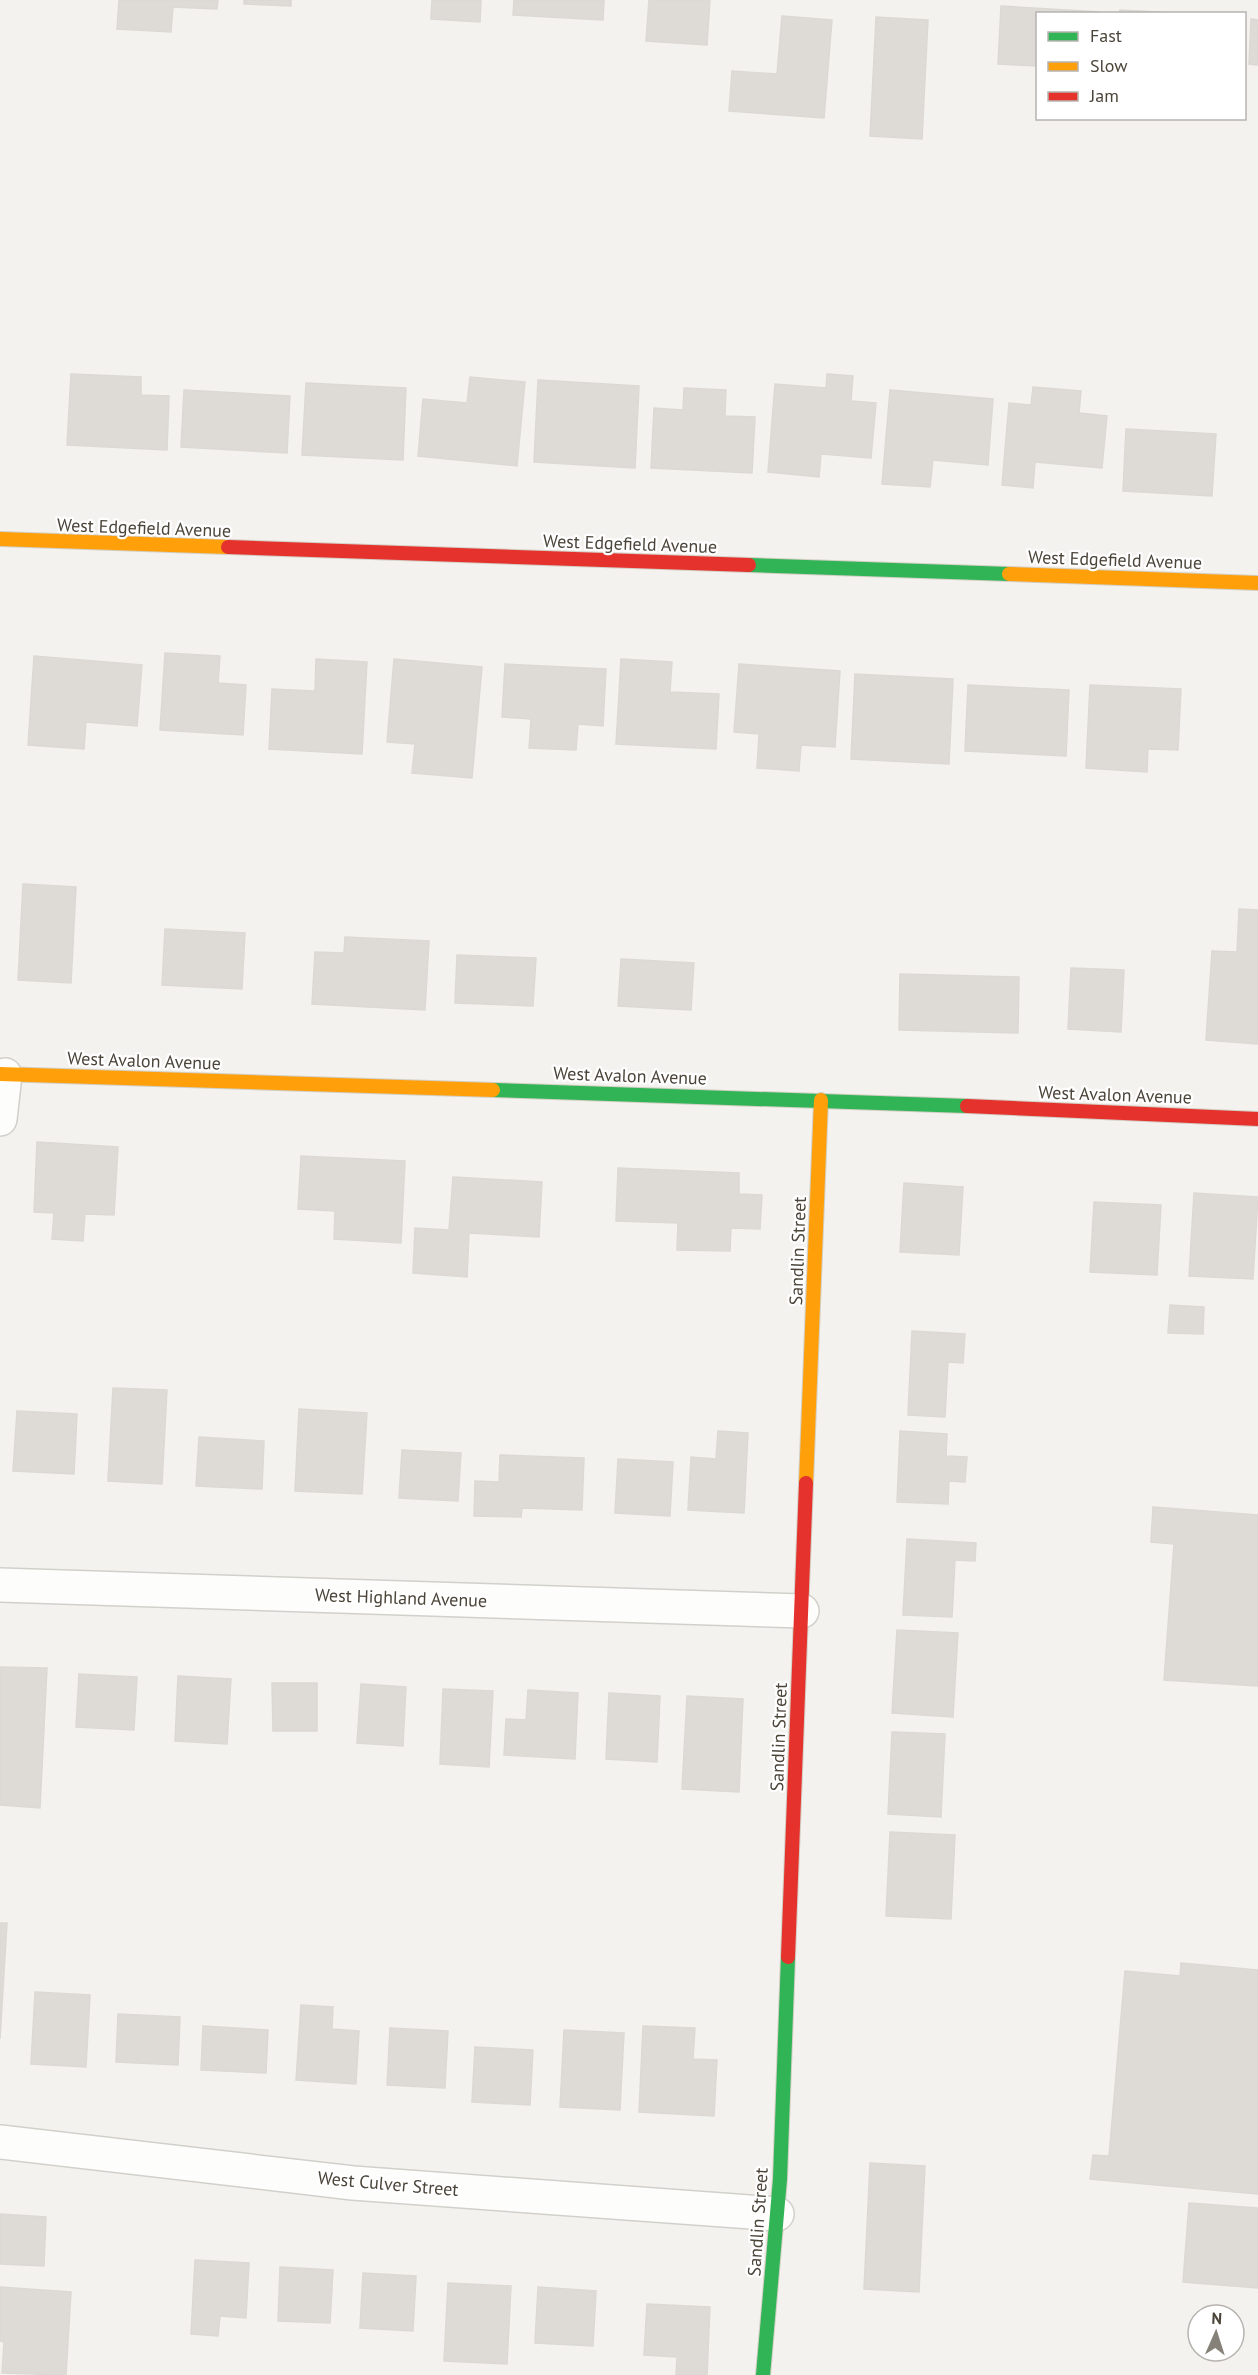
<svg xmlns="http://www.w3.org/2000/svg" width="1258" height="2375" viewBox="0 0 1258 2375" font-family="'PT Sans',sans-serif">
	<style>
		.building { fill: #dedbd6; stroke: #dcd9d4; stroke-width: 1.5 }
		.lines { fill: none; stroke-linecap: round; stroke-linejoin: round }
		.street-casing { stroke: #d2d0cb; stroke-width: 36 }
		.fast-casing { stroke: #d3cfc5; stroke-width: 16 }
		.slow-casing { stroke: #d3cfc5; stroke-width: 16 }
		.jam-casing { stroke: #d3cfc5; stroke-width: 16 }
		.street { stroke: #fdfdfc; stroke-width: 33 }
		.fast { stroke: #30b455; stroke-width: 14 }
		.slow { stroke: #ff9f0a; stroke-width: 14 }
		.jam { stroke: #e5322d; stroke-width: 14 }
		.labels { text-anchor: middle; stroke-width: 4.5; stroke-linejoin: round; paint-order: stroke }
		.street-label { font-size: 18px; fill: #4b4439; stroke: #fff }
	</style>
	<rect width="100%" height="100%" fill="#f4f2ee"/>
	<g class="building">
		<path d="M 119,0 L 218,0 L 217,9 L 173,7 L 171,32 L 117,29 Z"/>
		<path d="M 244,0 L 291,0 L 291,6 L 244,4 Z"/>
		<path d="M 432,0 L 481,0 L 480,22 L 431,19 Z"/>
		<path d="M 514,0 L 604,0 L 603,20 L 513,15 Z"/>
		<path d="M 649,0 L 710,0 L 707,45 L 646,41 Z"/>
		<path d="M 1001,6 L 1101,12 L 1101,14 L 1038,14 L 1038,66 L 998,64 Z"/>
		<path d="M 1120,10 L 1196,14 L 1119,14 Z"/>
		<path d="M 782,16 L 832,20 L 824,118 L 729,111 L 732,71 L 777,74 Z"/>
		<path d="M 876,17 L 928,20 L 922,139 L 870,136 Z"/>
		<path d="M 1251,19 L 1258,20 L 1258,65 L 1249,64 Z"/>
		<path d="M 71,374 L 141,377 L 141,395 L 169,396 L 167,450 L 67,445 Z"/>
		<path d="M 827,374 L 853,376 L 851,401 L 876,403 L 871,458 L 821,454 L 819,477 L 768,472 L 775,384 L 826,388 Z"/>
		<path d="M 470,377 L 525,382 L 517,466 L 418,456 L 423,399 L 467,403 Z"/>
		<path d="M 538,380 L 639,386 L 635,468 L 534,462 Z"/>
		<path d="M 306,383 L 406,388 L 403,460 L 302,455 Z"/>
		<path d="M 1033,387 L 1081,391 L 1079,413 L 1107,416 L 1102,468 L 1035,462 L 1033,488 L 1002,485 L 1009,403 L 1031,405 Z"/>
		<path d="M 684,388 L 726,390 L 725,416 L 755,417 L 752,473 L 651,468 L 654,408 L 683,410 Z"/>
		<path d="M 184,390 L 290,396 L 287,453 L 181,447 Z"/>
		<path d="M 890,390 L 993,399 L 988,465 L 933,460 L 930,487 L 882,484 Z"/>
		<path d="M 1126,429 L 1216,434 L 1212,496 L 1123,491 Z"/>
		<path d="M 165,653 L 220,656 L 218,683 L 246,685 L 243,735 L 160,730 Z"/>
		<path d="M 34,656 L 142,665 L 137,726 L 86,722 L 84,749 L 28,745 Z"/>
		<path d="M 316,659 L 367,662 L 362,754 L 269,749 L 272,689 L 315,691 Z"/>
		<path d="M 394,659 L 482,667 L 472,778 L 412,773 L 415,744 L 387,742 Z"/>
		<path d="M 621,659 L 672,662 L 670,692 L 719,694 L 716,749 L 616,744 Z"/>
		<path d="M 505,664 L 606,669 L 603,726 L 578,724 L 576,750 L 529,748 L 531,719 L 502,717 Z"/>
		<path d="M 739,664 L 840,671 L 835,747 L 801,745 L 799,771 L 757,768 L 759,734 L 734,732 Z"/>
		<path d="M 855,674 L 953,679 L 949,764 L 851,759 Z"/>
		<path d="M 968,685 L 1069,690 L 1066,756 L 965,751 Z"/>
		<path d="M 1090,685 L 1181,689 L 1178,750 L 1148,749 L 1147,772 L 1086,768 Z"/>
		<path d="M 23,884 L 76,887 L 71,983 L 18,980 Z"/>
		<path d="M 1239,909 L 1258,910 L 1258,1044 L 1206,1040 L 1212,951 L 1237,952 Z"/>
		<path d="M 165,929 L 245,933 L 242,989 L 162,985 Z"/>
		<path d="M 345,937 L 429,941 L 425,1010 L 312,1004 L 315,952 L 344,953 Z"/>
		<path d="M 457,955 L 536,958 L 533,1006 L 455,1003 Z"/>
		<path d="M 621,959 L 694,963 L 691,1010 L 618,1006 Z"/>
		<path d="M 1071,968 L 1124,970 L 1121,1032 L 1068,1029 Z"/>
		<path d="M 900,974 L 1019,977 L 1018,1033 L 899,1030 Z"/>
		<path d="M 37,1142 L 118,1147 L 114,1215 L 85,1214 L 83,1241 L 52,1239 L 54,1213 L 34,1212 Z"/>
		<path d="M 301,1156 L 405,1161 L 401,1243 L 334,1239 L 335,1211 L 298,1209 Z"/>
		<path d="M 618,1168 L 739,1173 L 739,1194 L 762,1195 L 760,1229 L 731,1228 L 730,1251 L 677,1250 L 678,1223 L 616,1221 Z"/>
		<path d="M 453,1177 L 542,1182 L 539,1237 L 469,1233 L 467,1277 L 413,1273 L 415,1228 L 449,1230 Z"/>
		<path d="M 904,1183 L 963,1187 L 959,1255 L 900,1252 Z"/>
		<path d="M 1194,1193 L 1258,1197 L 1253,1279 L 1189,1276 Z"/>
		<path d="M 1094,1202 L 1161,1205 L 1157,1275 L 1090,1272 Z"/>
		<path d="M 1170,1305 L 1204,1307 L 1203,1334 L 1168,1333 Z"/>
		<path d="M 912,1331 L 965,1334 L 963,1363 L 948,1362 L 945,1417 L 908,1415 Z"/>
		<path d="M 113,1388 L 167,1390 L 162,1484 L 108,1481 Z"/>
		<path d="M 299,1409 L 367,1413 L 362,1494 L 295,1491 Z"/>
		<path d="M 17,1411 L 77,1414 L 74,1474 L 13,1471 Z"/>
		<path d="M 718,1431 L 748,1433 L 744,1513 L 688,1510 L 691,1457 L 716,1459 Z"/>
		<path d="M 900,1431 L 947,1434 L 946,1456 L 967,1457 L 965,1482 L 949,1481 L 948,1504 L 897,1502 Z"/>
		<path d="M 199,1437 L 264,1441 L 262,1489 L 196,1486 Z"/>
		<path d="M 402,1450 L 461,1453 L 458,1501 L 399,1498 Z"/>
		<path d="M 500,1455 L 584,1458 L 582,1510 L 522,1508 L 521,1517 L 474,1516 L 475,1481 L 499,1482 Z"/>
		<path d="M 618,1459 L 673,1462 L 670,1516 L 615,1513 Z"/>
		<path d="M 1153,1507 L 1258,1515 L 1258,1686 L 1164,1680 L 1174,1544 L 1151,1542 Z"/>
		<path d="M 907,1539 L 976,1543 L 975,1561 L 955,1560 L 952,1617 L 903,1615 Z"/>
		<path d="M 897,1630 L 958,1633 L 953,1717 L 892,1713 Z"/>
		<path d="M 0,1667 L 47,1668 L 40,1808 L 0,1805 Z"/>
		<path d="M 79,1674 L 137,1677 L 134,1730 L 76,1727 Z"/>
		<path d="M 178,1676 L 231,1679 L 227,1744 L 175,1741 Z"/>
		<path d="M 272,1683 L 317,1683 L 317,1731 L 273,1731 Z"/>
		<path d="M 361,1684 L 406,1687 L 403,1746 L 357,1743 Z"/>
		<path d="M 443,1689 L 493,1691 L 489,1767 L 440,1764 Z"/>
		<path d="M 528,1690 L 578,1693 L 575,1759 L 504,1755 L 506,1719 L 526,1720 Z"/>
		<path d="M 609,1693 L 660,1696 L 657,1762 L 606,1759 Z"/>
		<path d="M 687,1696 L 743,1699 L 739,1792 L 682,1789 Z"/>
		<path d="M 892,1732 L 945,1734 L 941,1817 L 888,1814 Z"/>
		<path d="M 890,1832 L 955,1835 L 951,1919 L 886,1916 Z"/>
		<path d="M 0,1923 L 7,1923 L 0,2039 Z"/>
		<path d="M 1181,1963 L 1258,1970 L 1258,2194 L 1090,2179 L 1093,2155 L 1109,2156 L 1125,1971 L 1180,1976 Z"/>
		<path d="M 35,1992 L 90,1995 L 86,2067 L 31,2064 Z"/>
		<path d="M 301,2005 L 333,2007 L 332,2029 L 359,2031 L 356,2084 L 296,2080 Z"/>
		<path d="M 118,2014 L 180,2017 L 178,2065 L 116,2062 Z"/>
		<path d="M 203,2026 L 268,2030 L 266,2073 L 201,2070 Z"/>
		<path d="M 643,2026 L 695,2028 L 693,2059 L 717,2060 L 714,2116 L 639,2112 Z"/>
		<path d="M 390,2028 L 448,2031 L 445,2088 L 387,2085 Z"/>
		<path d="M 564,2030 L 624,2033 L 620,2110 L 560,2107 Z"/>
		<path d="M 475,2047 L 533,2050 L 530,2105 L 472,2102 Z"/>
		<path d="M 870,2163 L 925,2166 L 919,2292 L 864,2289 Z"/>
		<path d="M 1189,2203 L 1258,2208 L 1258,2288 L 1183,2282 Z"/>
		<path d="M 0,2214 L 46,2217 L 44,2266 L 0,2264 Z"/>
		<path d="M 195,2260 L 249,2263 L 246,2318 L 220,2316 L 218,2336 L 191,2334 Z"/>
		<path d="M 280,2267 L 333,2270 L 330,2323 L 278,2321 Z"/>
		<path d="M 363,2273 L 416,2276 L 413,2331 L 360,2328 Z"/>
		<path d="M 448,2283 L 511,2286 L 507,2364 L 444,2361 Z"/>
		<path d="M 0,2287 L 71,2292 L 66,2375 L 2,2373 L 4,2342 L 0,2341 Z"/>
		<path d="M 538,2287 L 596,2291 L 593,2346 L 535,2343 Z"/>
		<path d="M 647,2304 L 710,2307 L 707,2375 L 676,2375 L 677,2357 L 644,2355 Z"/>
	</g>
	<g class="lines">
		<g class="street-casing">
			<g id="street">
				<path d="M 0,1119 L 5,1075"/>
				<path d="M 0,1585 L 802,1611"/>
				<path d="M 0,2142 L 353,2183 L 777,2214"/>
			</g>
		</g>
		<g class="fast-casing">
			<g id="fast">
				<path d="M 749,565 L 1009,574"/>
				<path d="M 493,1090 L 967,1106"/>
				<path d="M 763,2375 L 780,2179 L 788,1957"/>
			</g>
		</g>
		<g class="slow-casing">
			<g id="slow">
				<path d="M 0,539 L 228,547"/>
				<path d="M 1009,574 L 1258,583"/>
				<path d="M 0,1074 L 493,1090"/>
				<path d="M 806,1483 L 821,1100"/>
			</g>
		</g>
		<g class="jam-casing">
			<g id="jam">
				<path d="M 228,547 L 749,565"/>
				<path d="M 967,1106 L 1258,1119"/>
				<path d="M 788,1957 L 806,1483"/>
			</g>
		</g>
		<use href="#street" class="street"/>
		<use href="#fast" class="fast"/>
		<use href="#slow" class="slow"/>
		<use href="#jam" class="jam"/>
	</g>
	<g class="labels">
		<g class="street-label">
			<text transform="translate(144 528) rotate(2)" y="6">West Edgefield Avenue</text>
			<text transform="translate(630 544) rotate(2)" y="6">West Edgefield Avenue</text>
			<text transform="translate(1115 560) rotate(2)" y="6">West Edgefield Avenue</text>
			<text transform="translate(144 1061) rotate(2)" y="6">West Avalon Avenue</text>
			<text transform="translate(630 1076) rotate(2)" y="6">West Avalon Avenue</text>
			<text transform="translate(1115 1095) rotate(2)" y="6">West Avalon Avenue</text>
			<text transform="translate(798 1251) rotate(-88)" y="6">Sandlin Street</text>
			<text transform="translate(401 1598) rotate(2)" y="6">West Highland Avenue</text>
			<text transform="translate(779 1737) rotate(-88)" y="6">Sandlin Street</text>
			<text transform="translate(388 2184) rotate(5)" y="6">West Culver Street</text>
			<text transform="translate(758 2222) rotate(-86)" y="6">Sandlin Street</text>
		</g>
	</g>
	<rect x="1036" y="12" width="210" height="108" fill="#ffffff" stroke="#b7b4b0" stroke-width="1.5"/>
	<rect x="1048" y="32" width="30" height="9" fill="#30b455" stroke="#b7b4b0" stroke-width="1.5"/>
	<text x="1090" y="42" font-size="18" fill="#4b4439">Fast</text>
	<rect x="1048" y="62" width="30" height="9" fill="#ff9f0a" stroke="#b7b4b0" stroke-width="1.5"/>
	<text x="1090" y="72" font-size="18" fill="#4b4439">Slow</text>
	<rect x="1048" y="92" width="30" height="9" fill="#e5322d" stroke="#b7b4b0" stroke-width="1.5"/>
	<text x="1090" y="102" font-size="18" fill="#4b4439">Jam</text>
	<g transform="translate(1216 2333) rotate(3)"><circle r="28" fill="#ffffff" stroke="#b7b4b0" stroke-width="1.5"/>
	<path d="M0-4.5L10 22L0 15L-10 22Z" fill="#868178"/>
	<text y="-9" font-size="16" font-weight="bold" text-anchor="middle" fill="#4b4439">N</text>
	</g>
</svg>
